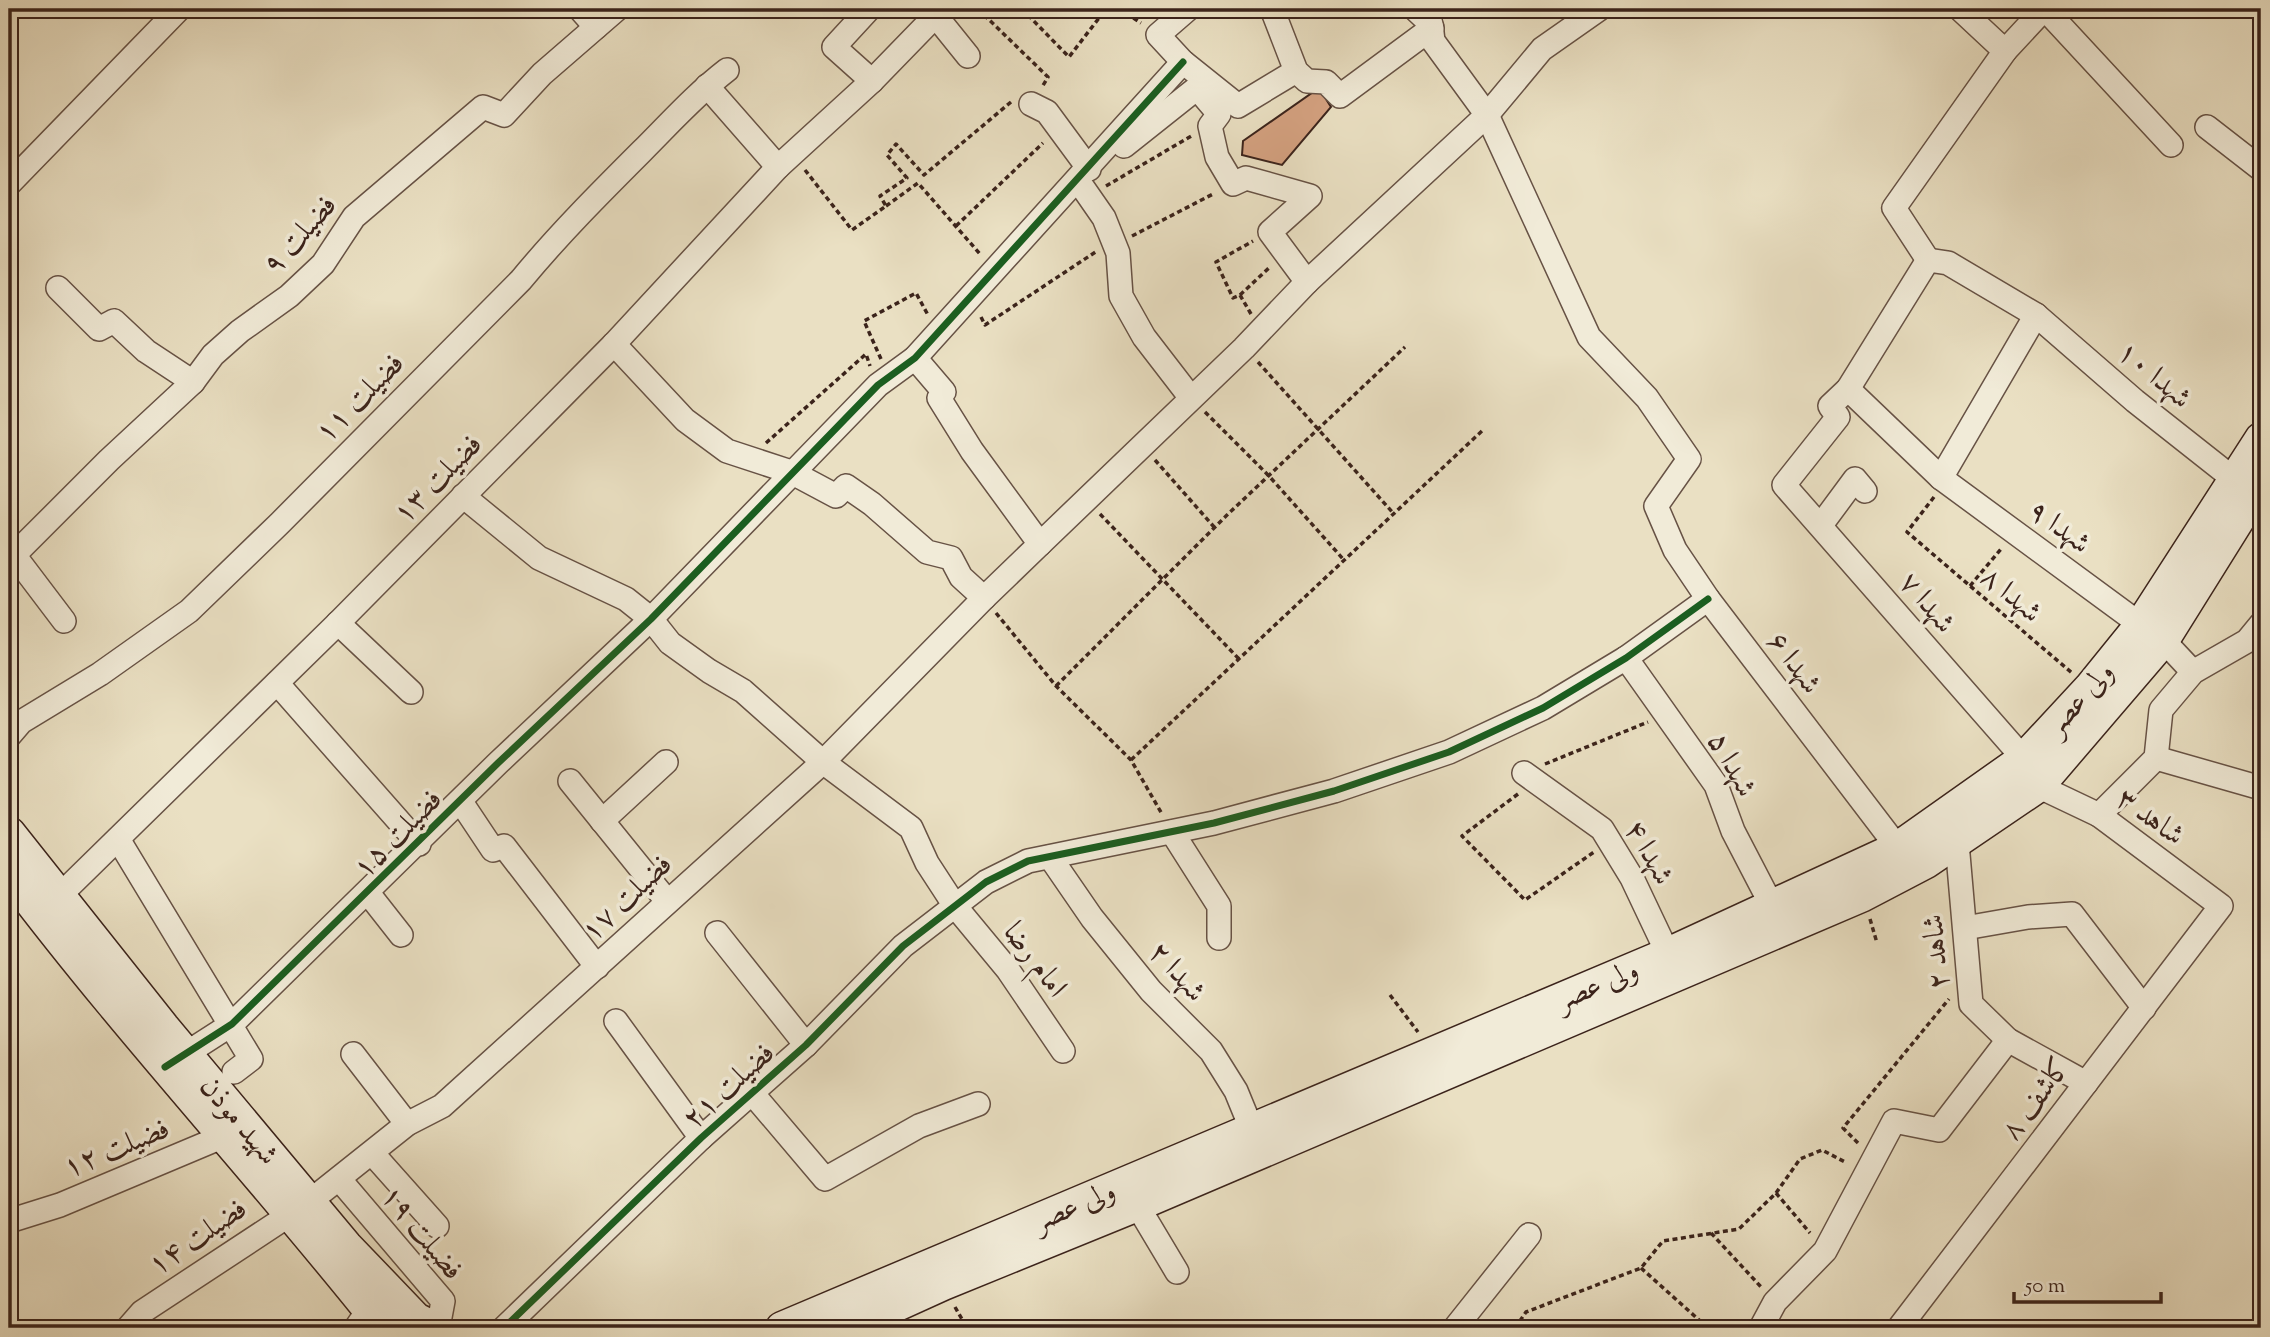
<svg xmlns="http://www.w3.org/2000/svg" width="2270" height="1337" viewBox="0 0 2270 1337" font-family="'Sorts Mill Goudy',Amiri,serif">
	<style>
		.building { fill: #d4a180; stroke: #3b231b; stroke-width: 2 }
		.lines { fill: none; stroke-linecap: round; stroke-linejoin: round }
		.minor-casing { stroke: #675245; stroke-width: 26 }
		.secondary-casing { stroke: #3b231b; stroke-width: 35 }
		.path { stroke: #3b231b; stroke-width: 3.5; stroke-dasharray: 5 3.5; stroke-linecap: butt }
		.minor { stroke: #f1ebd8; stroke-width: 23 }
		.secondary { stroke: #f1ebd8; stroke-width: 32 }
		.cycleway-casing { stroke: #f1ebd8; stroke-width: 11 }
		.cycleway { stroke: #1b5e20; stroke-width: 7 }
		.labels { text-anchor: middle; stroke-width: 7; stroke-linejoin: round; paint-order: stroke }
		.street-label { font-size: 30px; fill: #3b231b; stroke: #f1ebd8 }
	</style>
	<rect width="100%" height="100%" fill="#eae0c3"/>
	<filter id="stains"><feTurbulence type="fractalNoise" baseFrequency=".00286" numOctaves="4"/><feColorMatrix values="0 0 0 0 .2 0 0 0 0 .09 0 0 0 0 .02 0 0 0 .5 -.17"/></filter>
	<radialGradient id="worn" r=".72"><stop offset=".6" stop-color="#630" stop-opacity="0"/><stop offset="1" stop-color="#630" stop-opacity=".3"/></radialGradient>
	<path class="building" d="M 1319,88 L 1331,107 L 1282,165 L 1242,155 L 1243,141 Z"/>
	<g class="lines">
		<g class="minor-casing">
			<g id="minor">
				<path d="M 580,9 L 596,27"/>
				<path d="M 869,9 L 834,47 L 872,81"/>
				<path d="M 1188,9 L 1158,35 L 1183,62 L 1238,106 L 1296,71"/>
				<path d="M 1272,9 L 1296,71 L 1307,81 L 1326,82 L 1340,96 L 1432,28"/>
				<path d="M 1415,9 L 1431,24 L 1433,41 L 1487,115 L 1589,337 L 1647,398 L 1689,459 L 1656,506 L 1675,550 L 1708,599 L 1898,848"/>
				<path d="M 1960,9 L 2005,51 L 2044,9"/>
				<path d="M 2045,9 L 2171,145"/>
				<path d="M 935,15 L 968,56"/>
				<path d="M 707,86 L 778,167"/>
				<path d="M 1031,104 L 1047,112 L 1089,169"/>
				<path d="M 2207,127 L 2261,169"/>
				<path d="M 1124,146 L 1197,88 L 1219,114 L 1210,126 L 1217,157 L 1233,184 L 1246,178 L 1310,196 L 1270,232 L 1307,282 L 1487,115 L 1542,49 L 1599,9"/>
				<path d="M 1079,182 L 1104,218 L 1118,253 L 1121,296 L 1144,337 L 1191,398"/>
				<path d="M 9,184 L 179,9"/>
				<path d="M 1928,260 L 1894,208 L 2005,51"/>
				<path d="M 58,288 L 99,329 L 114,321 L 146,351 L 193,382"/>
				<path d="M 614,344 L 685,420 L 727,451 L 791,472 L 836,496 L 846,486 L 872,504 L 927,552 L 951,558 L 961,577 L 984,598 L 1040,544"/>
				<path d="M 915,358 L 944,392 L 939,398 L 972,451 L 1040,544 L 1244,348 L 1307,282"/>
				<path d="M 1848,389 L 1941,478 L 2036,315"/>
				<path d="M 1941,478 L 2141,625"/>
				<path d="M 463,496 L 539,558 L 626,599 L 651,619 L 670,643 L 709,671 L 743,691 L 823,762 L 911,828 L 927,863 L 955,906 L 1008,970 L 1063,1051"/>
				<path d="M 1821,525 L 1855,479 L 1865,491"/>
				<path d="M 14,555 L 64,621"/>
				<path d="M 9,560 L 109,460 L 193,382 L 213,355 L 240,331 L 289,296 L 323,264 L 354,217 L 483,107 L 504,115 L 542,74 L 617,9"/>
				<path d="M 338,623 L 411,692"/>
				<path d="M 2163,640 L 2193,672"/>
				<path d="M 1626,658 L 1716,785 L 1733,831 L 1773,908"/>
				<path d="M 277,683 L 419,844"/>
				<path d="M 9,736 L 21,722 L 100,674 L 189,611 L 280,523 L 521,280 C 559,234 600,193 642,151 C 670,123 696,94 727,70"/>
				<path d="M 2156,758 L 2261,788"/>
				<path d="M 2024,759 L 1784,485 L 1838,417 L 1830,406 L 1848,389 L 1928,260 L 1948,263 L 2036,315 L 2135,401 L 2235,480"/>
				<path d="M 1524,773 L 1602,829 L 1632,878 L 1668,954"/>
				<path d="M 570,781 L 667,901"/>
				<path d="M 461,802 L 493,850 L 504,846 L 597,967"/>
				<path d="M 2099,815 L 2156,758 L 2161,710 L 2193,672 L 2247,641 L 2261,624"/>
				<path d="M 602,821 L 666,762"/>
				<path d="M 1172,832 L 1219,906 L 1219,938"/>
				<path d="M 118,839 L 251,1059 L 234,1072"/>
				<path d="M 1957,843 L 1971,1004 L 2008,1040 L 2086,1083"/>
				<path d="M 1050,857 L 1092,918 L 1151,991 L 1211,1051 L 1236,1091 L 1252,1130"/>
				<path d="M 368,893 L 401,935"/>
				<path d="M 50,905 L 338,623 L 614,344 L 778,167 L 872,81 L 942,9"/>
				<path d="M 1965,928 L 2028,917 L 2072,914 L 2144,1008"/>
				<path d="M 717,933 L 806,1045"/>
				<path d="M 616,1021 L 701,1138"/>
				<path d="M 353,1054 L 407,1124"/>
				<path d="M 173,1062 L 232,1024 L 498,763 L 651,619 L 878,385 L 915,358 L 1183,62"/>
				<path d="M 752,1093 L 825,1179 L 919,1126 L 978,1104"/>
				<path d="M 372,1153 L 437,1226"/>
				<path d="M 340,1180 L 443,1301 L 438,1328"/>
				<path d="M 1137,1205 L 1177,1272"/>
				<path d="M 9,1221 L 60,1205 L 236,1131"/>
				<path d="M 128,1328 L 142,1312 L 309,1202 L 407,1124 L 442,1106 L 823,762 L 984,598"/>
				<path d="M 356,1328 L 369,1309"/>
				<path d="M 504,1328 L 701,1138 L 806,1045 L 903,946 L 986,882 L 1028,861 L 1214,823 L 1334,791 L 1449,752 L 1543,708 L 1626,658 L 1708,599"/>
				<path d="M 1455,1328 L 1529,1235"/>
				<path d="M 1761,1328 L 1775,1302 L 1825,1251 L 1894,1121 L 1939,1130 L 2008,1040"/>
				<path d="M 1899,1328 L 2221,906 L 2099,815 L 2038,786"/>
			</g>
		</g>
		<g class="secondary-casing">
			<g id="secondary">
				<path d="M 9,833 L 163,1027 L 346,1246 L 416,1319 L 434,1328"/>
				<path d="M 9,873 C 127,1030 262,1174 384,1328"/>
				<path d="M 782,1328 L 1668,954 L 1898,848 L 2024,759 L 2090,688 L 2141,625 L 2261,439"/>
				<path d="M 846,1328 L 943,1284 L 1137,1205 L 1861,896 L 1926,862 L 2038,786 L 2163,640 L 2261,483"/>
			</g>
		</g>
		<g class="path">
			<path d="M 978,9 L 1048,77 L 1042,87"/>
			<path d="M 1022,9 L 1069,57 L 1106,9"/>
			<path d="M 1119,9 L 1141,23"/>
			<path d="M 805,170 L 852,230 L 886,206 L 880,196 L 907,178 L 887,155 L 896,144 L 924,175 L 1011,102"/>
			<path d="M 1106,186 L 1193,135"/>
			<path d="M 886,206 L 918,183 L 980,254"/>
			<path d="M 956,226 L 1043,143"/>
			<path d="M 1132,236 L 1215,193"/>
			<path d="M 1240,295 L 1271,266"/>
			<path d="M 1251,314 L 1240,295 L 1233,298 L 1216,262 L 1253,241"/>
			<path d="M 981,317 L 985,325 L 1097,251"/>
			<path d="M 881,359 L 864,321 L 916,293 L 928,315"/>
			<path d="M 1258,362 L 1394,514"/>
			<path d="M 1205,412 L 1269,476 L 1344,560"/>
			<path d="M 766,443 L 866,354 L 870,366"/>
			<path d="M 1155,460 L 1215,528"/>
			<path d="M 1934,497 L 1907,532 L 2072,673"/>
			<path d="M 1100,514 L 1239,659"/>
			<path d="M 1970,586 L 2001,549"/>
			<path d="M 996,613 L 1056,686 L 1131,760 L 1162,814"/>
			<path d="M 1056,686 L 1227,515 L 1405,347"/>
			<path d="M 1131,760 L 1483,430"/>
			<path d="M 1545,764 L 1648,722"/>
			<path d="M 1518,794 L 1462,836 L 1525,900 L 1594,852"/>
			<path d="M 1870,919 L 1877,943"/>
			<path d="M 1390,995 L 1418,1032"/>
			<path d="M 1858,1143 L 1843,1128 L 1949,999"/>
			<path d="M 1776,1193 L 1810,1233"/>
			<path d="M 1711,1233 L 1762,1288"/>
			<path d="M 1641,1268 L 1708,1328"/>
			<path d="M 955,1307 L 967,1328"/>
			<path d="M 1515,1328 L 1526,1312 L 1641,1268 L 1663,1241 L 1739,1229 L 1776,1193 L 1800,1159 L 1822,1150 L 1847,1163"/>
		</g>
		<use href="#minor" class="minor"/>
		<use href="#secondary" class="secondary"/>
		<g class="cycleway-casing">
			<g id="cycleway">
				<path d="M 165,1067 L 232,1024 L 498,763 L 651,619 L 878,385 L 915,358 L 1183,62"/>
				<path d="M 504,1328 L 701,1138 L 806,1045 L 903,946 L 986,882 L 1028,861 L 1214,823 L 1334,791 L 1449,752 L 1543,708 L 1626,658 L 1708,599"/>
			</g>
		</g>
		<use href="#cycleway" class="cycleway"/>
	</g>
	<g class="labels">
		<g class="street-label">
			<text transform="translate(299 234) rotate(-48)" y="10">فضیلت ۹</text>
			<text transform="translate(2155 374) rotate(40)" y="10">شهدا ۱۰</text>
			<text transform="translate(359 397) rotate(-45)" y="10">فضیلت ۱۱</text>
			<text transform="translate(437 478) rotate(-45)" y="10">فضیلت ۱۳</text>
			<text transform="translate(2060 526) rotate(36)" y="10">شهدا ۹</text>
			<text transform="translate(2012 594) rotate(40)" y="10">شهدا ۸</text>
			<text transform="translate(1928 602) rotate(50)" y="10">شهدا ۷</text>
			<text transform="translate(1795 662) rotate(53)" y="10">شهدا ۶</text>
			<text transform="translate(2079 698) rotate(-48)" y="10">ولی عصر</text>
			<text transform="translate(1733 764) rotate(61)" y="10">شهدا ۵</text>
			<text transform="translate(2151 816) rotate(36)" y="10">شاهد ۳</text>
			<text transform="translate(397 833) rotate(-45)" y="10">فضیلت ۱۵</text>
			<text transform="translate(1650 852) rotate(60)" y="10">شهدا ۴</text>
			<text transform="translate(626 897) rotate(-43)" y="10">فضیلت ۱۷</text>
			<text transform="translate(1935 952) rotate(-95)" y="10">شاهد ۲</text>
			<text transform="translate(1036 959) rotate(53)" y="10">امام رضا</text>
			<text transform="translate(1178 971) rotate(48)" y="10">شهدا ۲</text>
			<text transform="translate(1597 984) rotate(-23)" y="10">ولی عصر</text>
			<text transform="translate(728 1085) rotate(-42)" y="10">فضیلت ۲۱</text>
			<text transform="translate(2035 1098) rotate(-53)" y="10">کاشف ۸</text>
			<text transform="translate(240 1120) rotate(50)" y="10">شهید موذن</text>
			<text transform="translate(116 1147) rotate(-22)" y="10">فضیلت ۱۲</text>
			<text transform="translate(1074 1205) rotate(-23)" y="10">ولی عصر</text>
			<text transform="translate(423 1232) rotate(51)" y="10">فضیلت ۱۹</text>
			<text transform="translate(197 1236) rotate(-34)" y="10">فضیلت ۱۴</text>
		</g>
	</g>
	<rect width="2270" height="1337" fill="none" stroke="#eae0c3" stroke-width="35"/>
	<rect x="10" y="10" width="2249" height="1316" fill="none" stroke="#3b231b" stroke-width="3.5"/>
	<rect x="18" y="18" width="2235" height="1302" fill="none" stroke="#3b231b" stroke-width="2"/>
	<path d="M2014 1292v10h147v-10" fill="none" stroke="#3b231b" stroke-width="3.5"/>
	<text x="2025" y="1292" font-size="21" fill="#3b231b" stroke="#f1ebd8" stroke-width="5" paint-order="stroke">50 m</text>
	<rect width="100%" height="100%" filter="url(#stains)"/>
	<rect width="100%" height="100%" fill="url(#worn)"/>
</svg>
